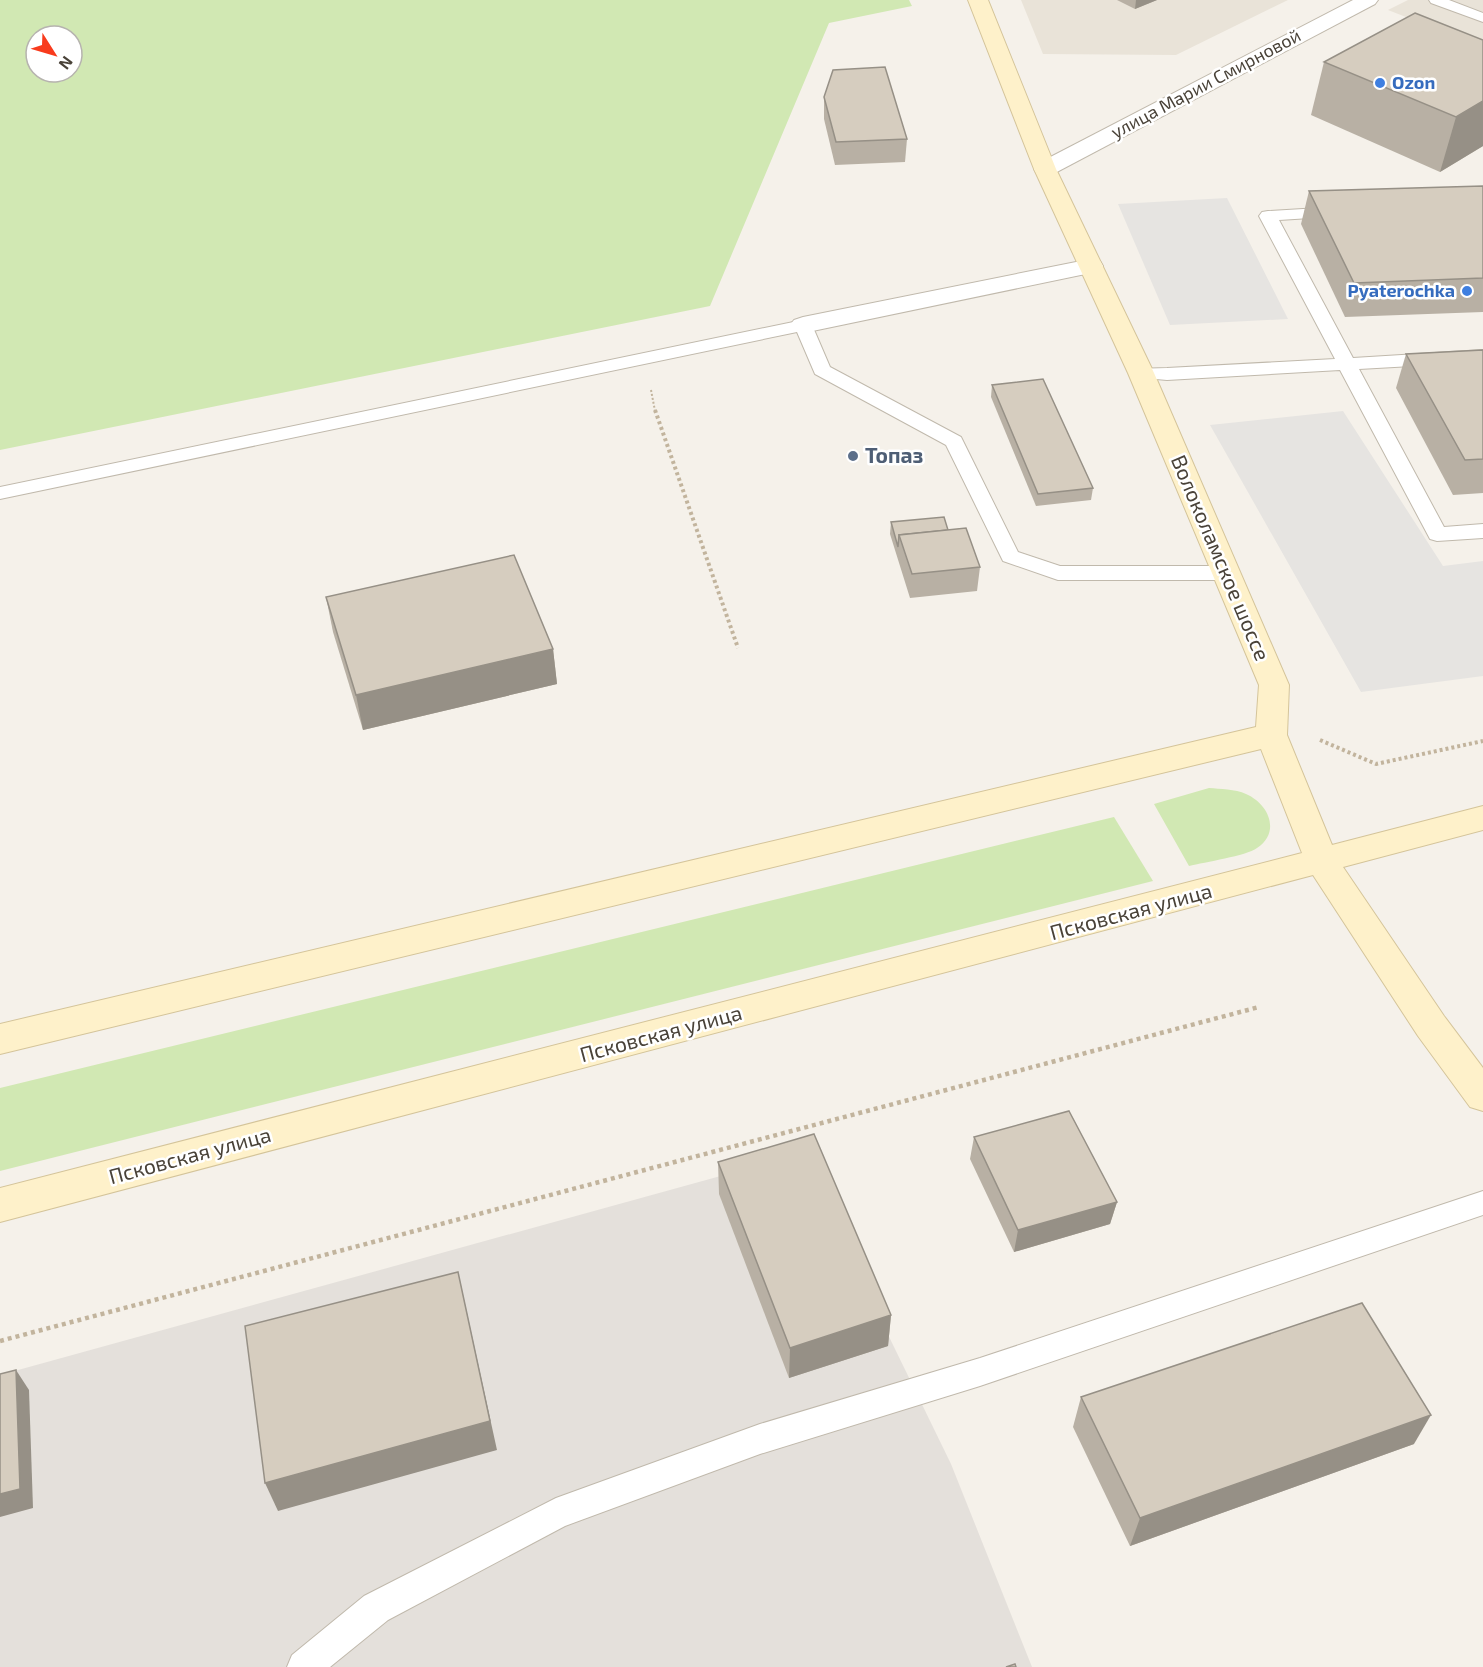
<svg xmlns="http://www.w3.org/2000/svg" width="1483" height="1667" viewBox="0 0 1483 1667" font-family="'Exo 2',sans-serif">
	<style>
		.residential { fill: #e9e3d8 }
		.industrial { fill: #e4e0db }
		.green { fill: #d1e8b3; fill-rule: evenodd }
		.parking { fill: #e6e4e1 }
		.lines { fill: none; stroke-linecap: round; stroke-linejoin: round }
		.lane-casing { stroke: #c0b9ac; stroke-width: 2 }
		.street-casing { stroke: #c0b9ac; stroke-width: 2 }
		.secondary-casing { stroke: #d4c49a; stroke-width: 2 }
		.path-far2 { stroke: #c2b49d; stroke-width: 2; stroke-dasharray: 2 2; stroke-linecap: butt }
		.path-far1 { stroke: #c2b49d; stroke-width: 4; stroke-dasharray: 3 3; stroke-linecap: butt }
		.path { stroke: #c2b49d; stroke-width: 4.5; stroke-dasharray: 4 4; stroke-linecap: butt }
		.lane { fill: #fff; fill-rule: evenodd }
		.street { fill: #fff; fill-rule: evenodd }
		.secondary { fill: #fef1ca; fill-rule: evenodd }
		.wall { fill: #b8b0a4 }
		.shaded-wall { fill: #969086 }
		.building { fill: #d6cdbf; stroke: #969086; stroke-width: 1.5 }
		.shop-dot { fill: #3f7fe0; stroke: #fff; stroke-width: 2 }
		.service-dot { fill: #5c6f8a; stroke: #fff; stroke-width: 2 }
		.labels { text-anchor: middle; stroke-width: 5; stroke-linejoin: round; paint-order: stroke }
		.far-shop-label { font-size: 18px; font-weight: bold; fill: #366cbe; stroke: #fff; text-anchor: start }
		.far-street-label { font-size: 18px; fill: #494238; stroke: #fff }
		.service-label { font-size: 21px; font-weight: bold; fill: #4e5e75; stroke: #fff; text-anchor: start }
		.street-label { font-size: 21px; fill: #494238; stroke: #fff }
	</style>
	<rect width="100%" height="100%" fill="#f5f1ea"/>
	<g class="residential">
		<path d="M 1021,0 L 1288,0 L 1176,55 L 1043,54 Z"/>
		<path d="M 1408,0 L 1483,0 L 1483,47 L 1388,10 Z"/>
	</g>
	<path class="industrial" d="M 800,1154 L 951,1464 L 1032,1667 L 0,1667 L 0,1375 Z"/>
	<g class="green">
		<path d="M 0,0 L 909,0 L 912,6 L 829,23 L 710,306 L 0,450 ZM 36,36 L 72,36 L 72,72 L 36,72 Z"/>
		<path d="M 1209,788 C 1220,789 1235,789 1246,794 C 1269,804 1281,832 1257,848 C 1246,856 1205,862 1189,866 L 1154,804 Z"/>
		<path d="M 1114,817 L 1153,881 L 0,1171 L 0,1088 Z"/>
	</g>
	<g class="parking">
		<path d="M 1227,198 L 1288,319 L 1170,325 L 1118,204 Z"/>
		<path d="M 1343,411 L 1443,566 L 1483,561 L 1483,676 L 1361,692 L 1210,425 Z"/>
	</g>
	<g class="lines">
		<g class="lane-casing">
			<g id="lane">
				<path d="M 1429,0 L 1449,0 L 1483,13 L 1483,22 L 1431,3 Z"/>
				<path d="M 1336,207 L 1342,208 L 1344,212 L 1342,216 L 1279,220 L 1353,358 L 1483,350 L 1483,362 L 1359,369 L 1444,527 L 1483,524 L 1483,538 L 1437,541 L 1430,539 L 1340,370 L 1167,380 L 1134,377 L 1132,373 L 1134,369 L 1167,368 L 1335,359 L 1259,216 L 1262,212 L 1268,211 Z"/>
				<path d="M 803,320 L 809,321 L 812,325 L 830,367 L 961,437 L 1018,552 L 1060,566 L 1227,566 L 1234,568 L 1238,573 L 1234,578 L 1227,580 L 1058,580 L 1003,561 L 946,445 L 815,374 L 797,332 L 0,499 L 0,487 Z"/>
				<path d="M 1483,1191 L 1483,1215 L 980,1386 L 760,1454 L 565,1526 L 388,1620 L 330,1667 L 287,1667 L 292,1655 L 364,1596 L 556,1498 L 760,1424 L 980,1358 Z"/>
			</g>
		</g>
		<g class="street-casing">
			<g id="street">
				<path d="M 1353,0 L 1378,0 L 1375,4 L 1053,174 L 1045,176 L 1037,174 L 1034,169 L 1037,164 Z"/>
				<path d="M 1091,259 L 1100,261 L 1103,266 L 1100,271 L 803,333 L 794,330 L 790,325 L 794,320 L 803,317 Z"/>
			</g>
		</g>
		<g class="secondary-casing">
			<path id="secondary" d="M 968,0 L 988,0 L 1056,169 L 1154,373 L 1289,685 L 1287,735 L 1332,845 L 1483,806 L 1483,830 L 1343,867 L 1444,1016 L 1483,1068 L 1483,1111 L 1470,1107 L 1418,1036 L 1313,875 L 0,1222 L 0,1188 L 1302,853 L 1261,749 L 0,1054 L 0,1024 L 1256,727 L 1259,685 L 1128,373 L 1034,169 Z"/>
		</g>
		<path class="path-far2" d="M 651,390 L 655,411"/>
		<g class="path-far1">
			<path d="M 655,410 L 738,648"/>
			<path d="M 1320,740 L 1376,764 L 1483,741"/>
		</g>
		<path class="path" d="M 0,1341 L 1259,1007"/>
		<use href="#lane" class="lane"/>
		<use href="#street" class="street"/>
		<use href="#secondary" class="secondary"/>
	</g>
	<g class="wall">
		<path d="M 1117,0 L 1157,0 L 1135,9 Z"/>
		<path d="M 1483,40 L 1483,146 L 1440,172 L 1311,115 L 1324,62 Z"/>
		<path d="M 824,97 L 907,139 L 905,162 L 835,165 L 824,119 Z"/>
		<path d="M 1483,186 L 1483,312 L 1345,317 L 1301,224 L 1309,191 Z"/>
		<path d="M 1483,350 L 1483,493 L 1453,495 L 1396,388 L 1406,354 Z"/>
		<path d="M 992,385 L 1093,488 L 1091,500 L 1036,506 L 991,397 Z"/>
		<path d="M 891,522 L 948,530 L 980,567 L 977,591 L 910,598 L 890,534 Z"/>
		<path d="M 326,597 L 553,649 L 557,684 L 363,730 L 333,632 Z"/>
		<path d="M 974,1137 L 1117,1202 L 1110,1224 L 1014,1252 L 970,1159 Z"/>
		<path d="M 718,1162 L 891,1315 L 888,1346 L 789,1378 L 719,1194 Z"/>
		<path d="M 1081,1397 L 1414,1444 L 1130,1546 L 1073,1427 Z"/>
	</g>
	<g class="shaded-wall">
		<path d="M 1136,0 L 1157,0 L 1135,9 Z"/>
		<path d="M 1483,101 L 1483,146 L 1440,172 L 1456,117 Z"/>
		<path d="M 553,649 L 557,684 L 363,730 L 356,695 Z"/>
		<path d="M 1117,1202 L 1110,1224 L 1014,1252 L 1018,1230 Z"/>
		<path d="M 458,1272 L 497,1450 L 278,1511 L 265,1483 Z"/>
		<path d="M 891,1315 L 888,1346 L 789,1378 L 790,1348 Z"/>
		<path d="M 16,1370 L 29,1390 L 33,1508 L 0,1517 L 0,1494 Z"/>
		<path d="M 1431,1415 L 1414,1444 L 1130,1546 L 1140,1518 Z"/>
	</g>
	<g class="building">
		<path d="M 1415,13 L 1483,40 L 1483,101 L 1456,117 L 1324,62 Z"/>
		<path d="M 885,67 L 907,139 L 836,142 L 824,97 L 833,70 Z"/>
		<path d="M 1483,186 L 1483,278 L 1354,283 L 1309,191 Z"/>
		<path d="M 1483,350 L 1483,459 L 1465,460 L 1406,354 Z"/>
		<path d="M 1043,379 L 1093,488 L 1038,494 L 992,385 Z"/>
		<path d="M 944,517 L 948,530 L 899,535 L 898,547 L 891,522 Z"/>
		<path d="M 966,528 L 980,567 L 912,574 L 899,535 Z"/>
		<path d="M 514,555 L 553,649 L 356,695 L 326,597 Z"/>
		<path d="M 1069,1111 L 1117,1202 L 1018,1230 L 974,1137 Z"/>
		<path d="M 814,1134 L 891,1315 L 790,1348 L 718,1162 Z"/>
		<path d="M 458,1272 L 490,1421 L 265,1483 L 245,1326 Z"/>
		<path d="M 1362,1303 L 1431,1415 L 1140,1518 L 1081,1397 Z"/>
		<path d="M 16,1370 L 20,1489 L 0,1494 L 0,1374 Z"/>
		<path d="M 1015,1664 L 1016,1667 L 1006,1667 Z"/>
	</g>
	<g class="shop-dot">
		<circle cx="1380" cy="83" r="6"/>
		<circle cx="1467" cy="291" r="6"/>
	</g>
	<circle class="service-dot" cx="853" cy="456" r="6"/>
	<g class="labels">
		<g class="far-shop-label">
			<text x="1392" y="89">Ozon</text>
			<text x="1455" y="297" text-anchor="end">Pyaterochka</text>
		</g>
		<g class="far-street-label">
			<text transform="translate(1206 84) rotate(-28)" y="6">улица Марии Смирновой</text>
		</g>
		<g class="service-label">
			<text x="865" y="463">Топаз</text>
		</g>
		<g class="street-label">
			<text transform="translate(1220 558) rotate(67)" y="7">Волоколамское шоссе</text>
			<text transform="translate(1131 912) rotate(-15)" y="7">Псковская улица</text>
			<text transform="translate(661 1034) rotate(-15)" y="7">Псковская улица</text>
			<text transform="translate(190 1156) rotate(-15)" y="7">Псковская улица</text>
		</g>
	</g>
	<g transform="translate(54 54) rotate(127)"><circle r="28" fill="#ffffff" stroke="#b6b3af" stroke-width="1.5"/>
	<path d="M0-4.5L10 22L0 15L-10 22Z" fill="#f83b1d"/>
	<text y="-9" font-size="16" font-weight="bold" text-anchor="middle" fill="#494238">N</text>
	</g>
</svg>
